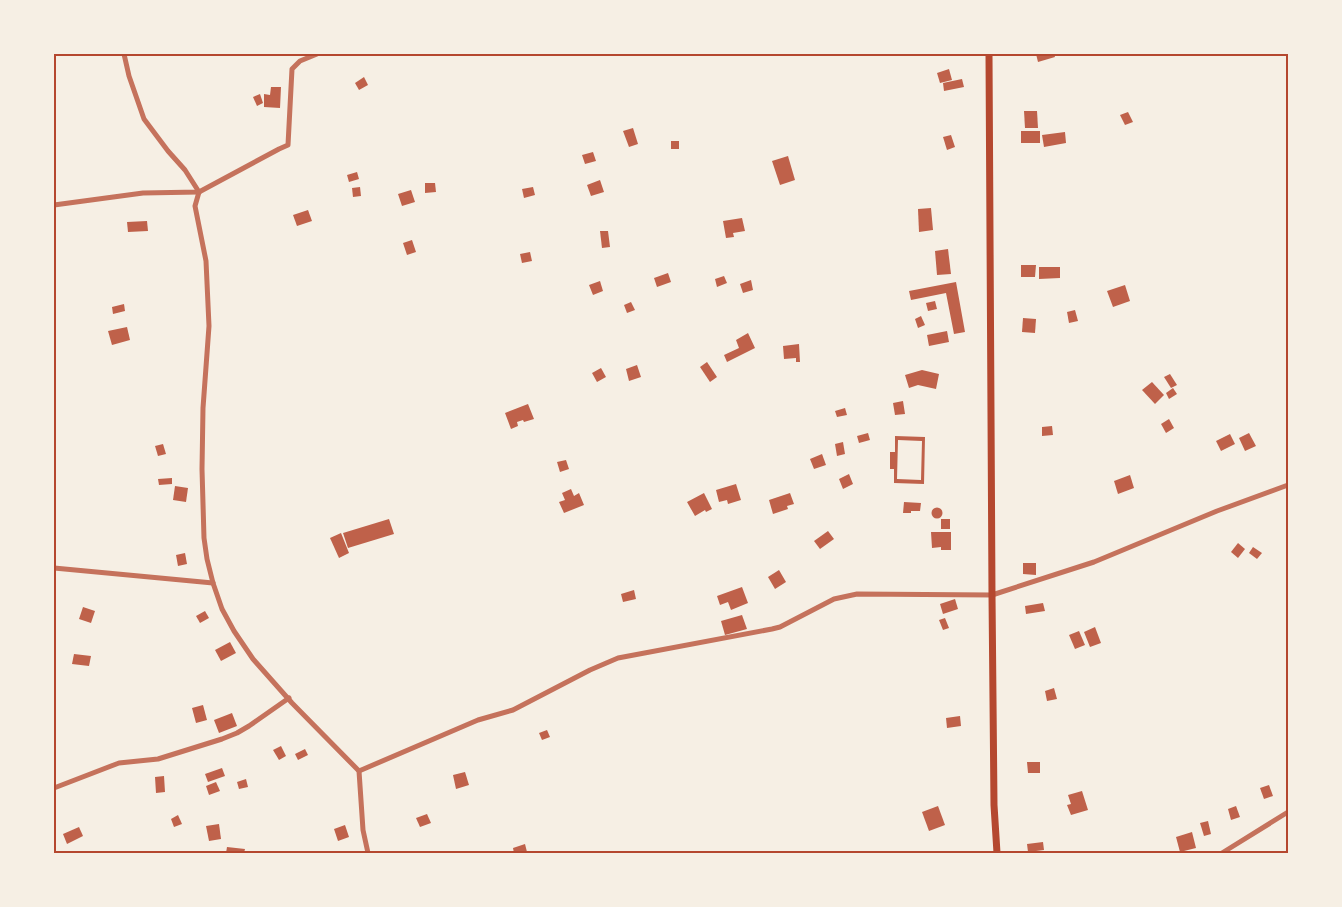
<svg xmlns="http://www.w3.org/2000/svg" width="1342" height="907" viewBox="0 0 1342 907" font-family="'Nunito Sans',sans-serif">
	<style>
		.building { fill: #bf614a; fill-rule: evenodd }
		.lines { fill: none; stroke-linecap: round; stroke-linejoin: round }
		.minor { stroke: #c5725c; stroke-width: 5 }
		.secondary { stroke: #b5482f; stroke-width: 7 }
		.neatline { fill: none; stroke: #b5482f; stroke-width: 2 }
	</style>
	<rect width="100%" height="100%" fill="#f6efe4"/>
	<g class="building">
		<path d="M 1036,54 L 1054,54 L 1055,57 L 1038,62 Z"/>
		<path d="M 949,69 L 952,80 L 940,83 L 937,73 Z"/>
		<path d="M 364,77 L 368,85 L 359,90 L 355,83 Z"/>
		<path d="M 962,79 L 964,87 L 944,91 L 943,83 Z"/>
		<path d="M 271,87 L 281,87 L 280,108 L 264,107 L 264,94 L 270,95 Z"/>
		<path d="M 260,94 L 263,103 L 257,106 L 253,97 Z"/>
		<path d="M 1024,111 L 1037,111 L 1038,128 L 1025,128 Z"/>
		<path d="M 1128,112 L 1133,122 L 1125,125 L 1120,115 Z"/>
		<path d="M 633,128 L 638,144 L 629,147 L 623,131 Z"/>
		<rect x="1021" y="131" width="19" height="12"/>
		<path d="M 1065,132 L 1066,143 L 1044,147 L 1042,135 Z"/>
		<path d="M 951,135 L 955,147 L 947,150 L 943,137 Z"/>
		<rect x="671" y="141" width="8" height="8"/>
		<path d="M 593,152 L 596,161 L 585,164 L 582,155 Z"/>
		<path d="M 788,156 L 795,180 L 780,185 L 772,161 Z"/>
		<path d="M 357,172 L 359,179 L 349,182 L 347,175 Z"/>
		<path d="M 600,180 L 604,192 L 591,196 L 587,185 Z"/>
		<path d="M 425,183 L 435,183 L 436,192 L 425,193 Z"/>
		<path d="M 360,187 L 361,196 L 353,197 L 352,188 Z"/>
		<path d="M 533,187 L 535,195 L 524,198 L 522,189 Z"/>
		<path d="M 411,190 L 415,202 L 402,206 L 398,194 Z"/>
		<path d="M 931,208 L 933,230 L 919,232 L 918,209 Z"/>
		<path d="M 308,210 L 312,221 L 297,226 L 293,215 Z"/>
		<path d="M 742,218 L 745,231 L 733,233 L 734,237 L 726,238 L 723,221 Z"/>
		<path d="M 147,221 L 148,231 L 128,232 L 127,222 Z"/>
		<path d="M 600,231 L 608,231 L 610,247 L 602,248 Z"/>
		<path d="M 412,240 L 416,252 L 407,255 L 403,243 Z"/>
		<path d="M 948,249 L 951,274 L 937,275 L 935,251 Z"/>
		<path d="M 530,252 L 532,261 L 522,263 L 520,254 Z"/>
		<path d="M 1021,265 L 1036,265 L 1035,277 L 1021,277 Z"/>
		<path d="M 1039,267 L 1060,267 L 1060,278 L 1039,279 Z"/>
		<path d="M 668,273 L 671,282 L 657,287 L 654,278 Z"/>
		<path d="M 724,276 L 727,283 L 717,287 L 715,279 Z"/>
		<path d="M 751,280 L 753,290 L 743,293 L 740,284 Z"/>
		<path d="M 600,281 L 603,291 L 593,295 L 589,285 Z"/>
		<path d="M 956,282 L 965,332 L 954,334 L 946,293 L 911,300 L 909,291 Z"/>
		<path d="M 1125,285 L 1130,301 L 1113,307 L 1107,291 Z"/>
		<path d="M 935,301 L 937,309 L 928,311 L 926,303 Z"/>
		<path d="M 631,302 L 635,310 L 627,313 L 624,305 Z"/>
		<path d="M 124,304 L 125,311 L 113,314 L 112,307 Z"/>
		<path d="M 1075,310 L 1078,321 L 1069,323 L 1067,312 Z"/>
		<path d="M 921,316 L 925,325 L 918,328 L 915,319 Z"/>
		<path d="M 1023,318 L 1036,319 L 1035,333 L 1022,332 Z"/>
		<path d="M 127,327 L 130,340 L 112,345 L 108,331 Z"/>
		<path d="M 947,331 L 949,342 L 929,346 L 927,335 Z"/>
		<path d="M 748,333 L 755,348 L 727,362 L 724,355 L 739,348 L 736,340 Z"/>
		<path d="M 799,344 L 800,362 L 796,362 L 796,358 L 784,359 L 783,346 Z"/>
		<path d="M 707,362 L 717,377 L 710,382 L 700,367 Z"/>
		<path d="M 637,365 L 641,377 L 629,381 L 626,369 Z"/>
		<path d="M 601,368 L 606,377 L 597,382 L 592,373 Z"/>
		<path d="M 922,370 L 939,374 L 936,389 L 918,385 L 909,388 L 905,375 Z"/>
		<path d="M 1170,374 L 1177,385 L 1171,388 L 1164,377 Z"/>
		<path d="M 1152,382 L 1164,395 L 1155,404 L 1142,390 Z"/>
		<path d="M 1173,388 L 1177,394 L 1169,399 L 1166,393 Z"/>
		<path d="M 903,401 L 905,414 L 895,415 L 893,403 Z"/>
		<path d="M 528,404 L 534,419 L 524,422 L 523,420 L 517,422 L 518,426 L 511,429 L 505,413 Z"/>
		<path d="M 845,408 L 847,415 L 837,417 L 835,411 Z"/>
		<path d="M 1169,419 L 1174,428 L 1166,433 L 1161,424 Z"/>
		<path d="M 1052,426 L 1053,435 L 1042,436 L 1042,427 Z"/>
		<path d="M 868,433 L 870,440 L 859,443 L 857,436 Z"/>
		<path d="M 1249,433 L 1256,446 L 1245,451 L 1239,438 Z"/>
		<path d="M 1230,434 L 1235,444 L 1221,451 L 1216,441 Z"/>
		<path d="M 895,436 L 925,437 L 924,484 L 894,483 L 894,469 L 890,469 L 890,452 L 895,452 ZM 898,440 L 922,441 L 921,480 L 897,479 Z"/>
		<path d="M 843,442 L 845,454 L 837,456 L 835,444 Z"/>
		<path d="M 163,444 L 166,454 L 158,456 L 155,446 Z"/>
		<path d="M 822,454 L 826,465 L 814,469 L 810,459 Z"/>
		<path d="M 566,460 L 569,469 L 560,472 L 557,462 Z"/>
		<path d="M 849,474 L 853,484 L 843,489 L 839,479 Z"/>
		<path d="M 1130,475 L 1134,488 L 1118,494 L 1114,481 Z"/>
		<path d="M 172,478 L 172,484 L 159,485 L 158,479 Z"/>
		<path d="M 736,484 L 741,500 L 728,504 L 727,500 L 719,502 L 716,490 Z"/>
		<path d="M 175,486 L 188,488 L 186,502 L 173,500 Z"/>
		<path d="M 571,489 L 574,496 L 579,493 L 584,505 L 564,513 L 559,502 L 565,500 L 562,493 Z"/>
		<path d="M 704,493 L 712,509 L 706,512 L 705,510 L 695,516 L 687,502 Z"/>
		<path d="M 790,493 L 794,504 L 787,506 L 788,509 L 773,514 L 769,500 Z"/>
		<path d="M 904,502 L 921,503 L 920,511 L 911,511 L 911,513 L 903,513 Z"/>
		<circle cx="937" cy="513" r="5.5"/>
		<path d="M 389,519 L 394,534 L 348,548 L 343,533 Z"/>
		<rect x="941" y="519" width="9" height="10"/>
		<path d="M 828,531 L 834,539 L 820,549 L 814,541 Z"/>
		<path d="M 931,532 L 951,532 L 951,550 L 941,550 L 941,547 L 932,548 Z"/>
		<path d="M 341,533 L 349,553 L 339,558 L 330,538 Z"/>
		<path d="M 1238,543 L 1245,549 L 1238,558 L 1231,552 Z"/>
		<path d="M 1253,547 L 1262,553 L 1257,559 L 1249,553 Z"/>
		<path d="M 185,553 L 187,564 L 178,566 L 176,555 Z"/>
		<path d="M 1023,563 L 1036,563 L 1036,575 L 1023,574 Z"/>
		<path d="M 779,570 L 786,582 L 775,589 L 768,577 Z"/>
		<path d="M 742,587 L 748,603 L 731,610 L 728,602 L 720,605 L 717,596 Z"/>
		<path d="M 634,590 L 636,599 L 623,602 L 621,594 Z"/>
		<path d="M 955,599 L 958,609 L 943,614 L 940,604 Z"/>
		<path d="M 1043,603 L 1045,611 L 1026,614 L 1025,606 Z"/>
		<path d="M 83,607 L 95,611 L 91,623 L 79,619 Z"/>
		<path d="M 205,611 L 209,618 L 200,623 L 196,616 Z"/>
		<path d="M 742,615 L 747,629 L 725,635 L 721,621 Z"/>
		<path d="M 945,618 L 949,628 L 943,630 L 939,620 Z"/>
		<path d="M 1095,627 L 1101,643 L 1090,647 L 1084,632 Z"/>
		<path d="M 1079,631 L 1085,645 L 1075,649 L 1069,635 Z"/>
		<path d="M 230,642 L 236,653 L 221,661 L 215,650 Z"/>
		<path d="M 74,654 L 91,656 L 89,666 L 72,664 Z"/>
		<path d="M 1054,688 L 1057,699 L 1047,701 L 1045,691 Z"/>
		<path d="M 203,705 L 207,720 L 196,723 L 192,708 Z"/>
		<path d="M 232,713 L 237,726 L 219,733 L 214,720 Z"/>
		<path d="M 960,716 L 961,726 L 947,728 L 946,718 Z"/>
		<path d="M 547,730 L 550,737 L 542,740 L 539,733 Z"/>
		<path d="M 281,746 L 286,756 L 279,760 L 273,750 Z"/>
		<path d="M 305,749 L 308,755 L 298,760 L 295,754 Z"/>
		<path d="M 1027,762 L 1040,762 L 1040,773 L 1028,773 Z"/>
		<path d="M 222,768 L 225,776 L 208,782 L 205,774 Z"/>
		<path d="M 465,772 L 469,785 L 456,789 L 453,775 Z"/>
		<path d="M 164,776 L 165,792 L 156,793 L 155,777 Z"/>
		<path d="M 246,779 L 248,787 L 239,789 L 237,782 Z"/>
		<path d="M 216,782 L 220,791 L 209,795 L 206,786 Z"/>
		<path d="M 1269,785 L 1273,796 L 1264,799 L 1260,788 Z"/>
		<path d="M 1082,791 L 1088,810 L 1071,815 L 1067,805 L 1071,804 L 1068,795 Z"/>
		<path d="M 938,806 L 945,825 L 929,831 L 922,812 Z"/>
		<path d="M 1236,806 L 1240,817 L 1231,820 L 1228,809 Z"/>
		<path d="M 427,814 L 431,823 L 420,827 L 416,818 Z"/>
		<path d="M 178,815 L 182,824 L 174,827 L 171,819 Z"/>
		<path d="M 1208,821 L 1211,834 L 1204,836 L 1200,823 Z"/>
		<path d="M 219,824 L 221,839 L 209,841 L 206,826 Z"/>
		<path d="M 345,825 L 349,837 L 338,841 L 334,829 Z"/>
		<path d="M 79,827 L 83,836 L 67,844 L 63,834 Z"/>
		<path d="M 1192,832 L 1196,848 L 1180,852 L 1176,837 Z"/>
		<path d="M 1043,842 L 1044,850 L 1028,852 L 1027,844 Z"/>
		<path d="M 525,844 L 527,852 L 514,853 L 513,848 Z"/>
		<path d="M 227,847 L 245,849 L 244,853 L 226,853 Z"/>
	</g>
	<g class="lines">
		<g class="minor">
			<path d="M 124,54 L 129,76 L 144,119 L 168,151 L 185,170 L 199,192"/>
			<path d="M 199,192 L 195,206 L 206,261 L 209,326 L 203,408 L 202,469 L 204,538 L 207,559 L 213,583 L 222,609 L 234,631 L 253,659 L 292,703 L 359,771 L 363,830 L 368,853"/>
			<path d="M 54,205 L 143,193 L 199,192 L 279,149 L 288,145 L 292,69 L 300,61 L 317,54"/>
			<path d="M 54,568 L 213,583"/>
			<path d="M 359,771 L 478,720 L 513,710 L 590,670 L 618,658 L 772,629 L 780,627 L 834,599 L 857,594 L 992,595 L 1094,562 L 1217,511 L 1288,485"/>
			<path d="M 54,788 L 119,763 L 158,759 L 222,739 L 237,733 L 249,726 L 289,698"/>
			<path d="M 1222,853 L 1288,812"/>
		</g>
		<path class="secondary" d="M 989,54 L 992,595 L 994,805 L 997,853"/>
	</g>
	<rect width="1342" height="907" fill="none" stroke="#f6efe4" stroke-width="110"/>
	<rect x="55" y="55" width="1232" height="797" class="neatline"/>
</svg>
